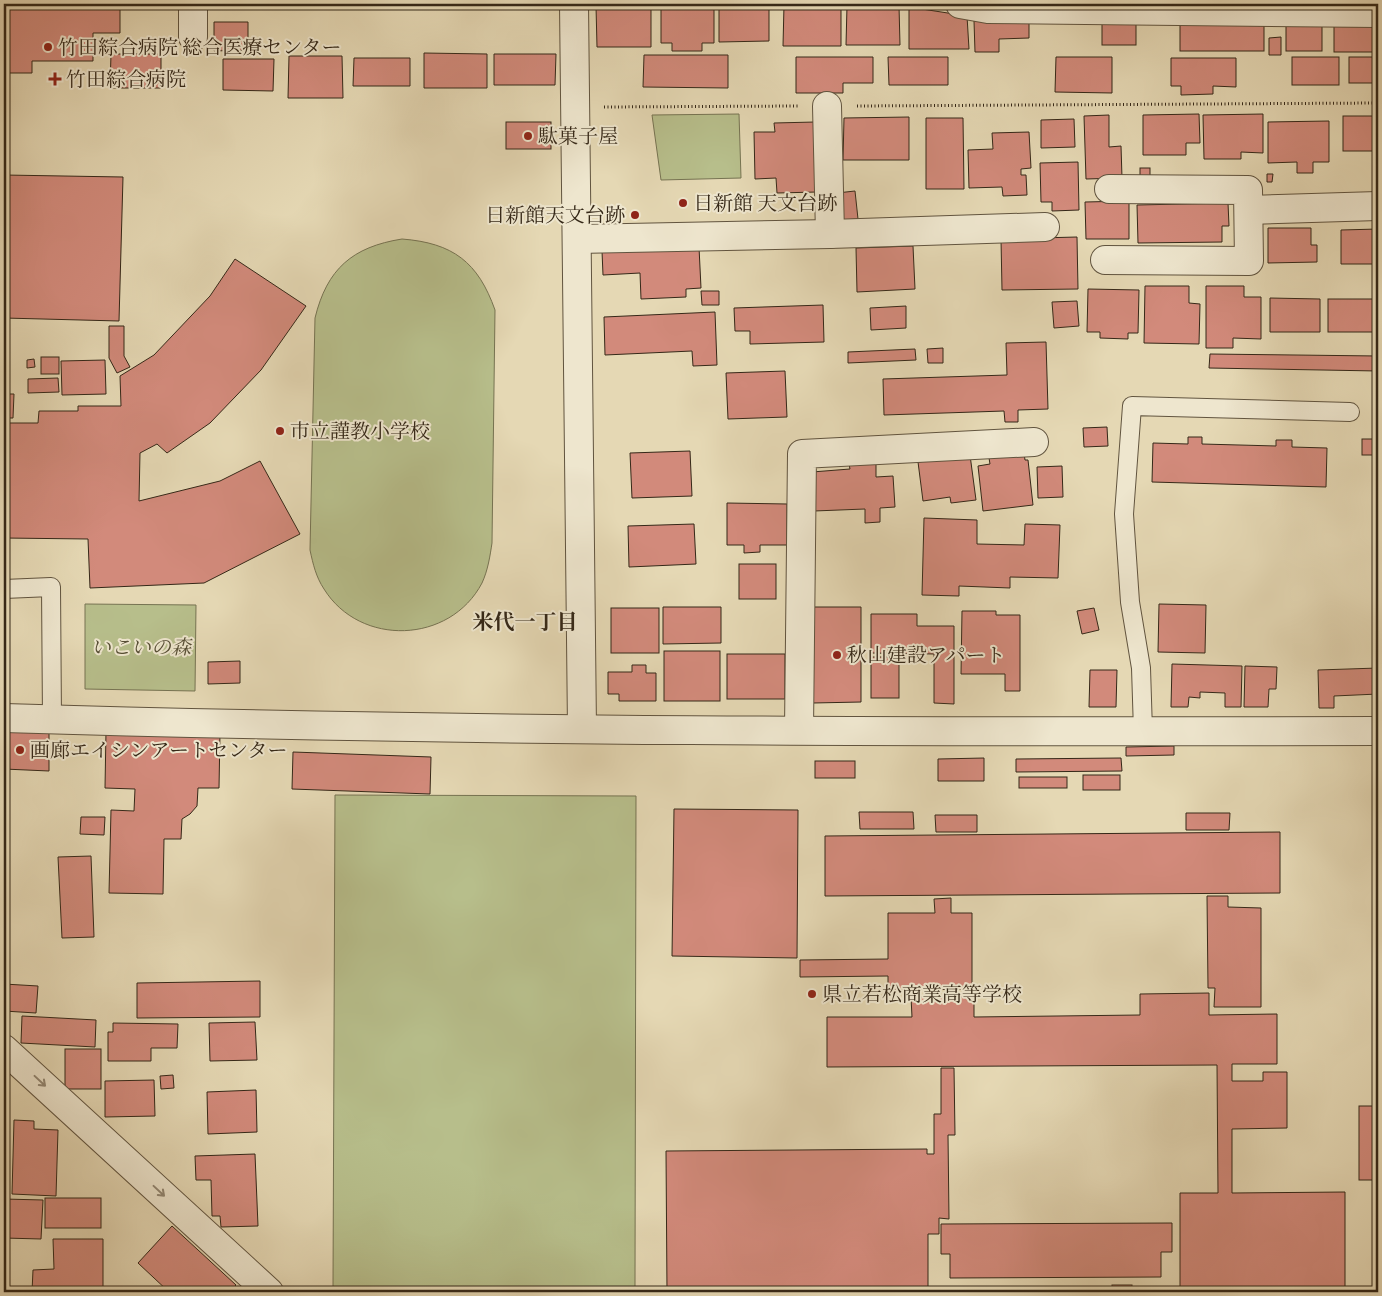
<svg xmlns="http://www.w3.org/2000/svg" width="1382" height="1296" font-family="'IM FELL English','Noto Serif JP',serif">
  <rect width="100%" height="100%" fill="#e5d8b4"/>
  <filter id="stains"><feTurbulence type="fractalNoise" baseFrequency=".004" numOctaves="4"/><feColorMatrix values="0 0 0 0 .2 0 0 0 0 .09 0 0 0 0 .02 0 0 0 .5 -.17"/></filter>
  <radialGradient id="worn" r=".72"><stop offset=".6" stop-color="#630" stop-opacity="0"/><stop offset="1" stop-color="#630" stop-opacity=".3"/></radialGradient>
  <g fill="#b7be8b" stroke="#767352">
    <path d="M739 114 741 178 661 180 652 115Z"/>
    <path d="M402 239C453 243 478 262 495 310L492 543C490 556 488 570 482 583 450 644 360 647 324 589 316 577 313 564 310 550L315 318C327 269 352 247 402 239Z"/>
    <path d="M85 604 196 605 195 691 85 689Z"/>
    <path d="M335 795 636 796 635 1288 333 1287Z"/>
  </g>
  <g fill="#d28a7b" stroke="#352818">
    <path d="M4 4H120V33H93V61H32V73H4Z"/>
    <path d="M661 4H714V43H702V51H672V43H661Z"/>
    <path d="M719 4H769V41L719 42Z"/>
    <path d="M784 5H841V46H783Z"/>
    <path d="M596 6H651V47H597Z"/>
    <path d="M847 6H899L900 45H846Z"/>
    <path d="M909 7 967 16 969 49H909Z"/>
    <path d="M1029 20V38L999 39V52H975L974 21Z"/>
    <rect x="1102" y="20" width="34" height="25"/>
    <rect x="1180" y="20" width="84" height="31"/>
    <path d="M214 22H248V50L214 51Z"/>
    <rect x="1334" y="22" width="44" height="30"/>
    <rect x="1286" y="23" width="36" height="28"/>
    <path d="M1281 37V55H1269V38Z"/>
    <path d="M424 53 487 54V88H424Z"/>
    <path d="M111 54H161V88H110Z"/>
    <path d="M494 54H556L555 85H494Z"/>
    <path d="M644 55H728V88L643 87Z"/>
    <path d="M289 56H342L343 98H288Z"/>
    <path d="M796 57H873V83H843V93H796Z"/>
    <path d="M888 57H948V85H889Z"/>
    <path d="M1056 57H1112V93L1055 92Z"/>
    <rect x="1292" y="57" width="47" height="28"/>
    <rect x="1349" y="57" width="29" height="26"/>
    <path d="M354 58H410V86H353Z"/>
    <path d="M1171 58H1236V87L1213 86V94L1181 95V86H1171Z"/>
    <path d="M223 59H274L273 91 223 90Z"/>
    <path d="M4 108H8L9 137H4Z"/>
    <path d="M1199 114 1200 143H1186V155H1143V115Z"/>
    <path d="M1263 114V153L1241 152V159H1204L1203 115Z"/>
    <path d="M1109 115V147L1121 146 1122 178 1086 179 1084 116Z"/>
    <rect x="1343" y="116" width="35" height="35"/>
    <path d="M909 117V160H843L844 118Z"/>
    <path d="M926 118H963L964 189H926Z"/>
    <path d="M1074 119 1075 147 1041 148V120Z"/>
    <path d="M1329 121V162H1313V173H1297V162L1268 163V122Z"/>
    <rect x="506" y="122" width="45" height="27"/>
    <path d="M815 122 817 192 777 193 776 178 755 179 754 132H775L774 123Z"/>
    <path d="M1029 132 1031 168 1021 169V175H1026L1027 195 1003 196 1002 187 969 188 968 150 993 149 992 133Z"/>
    <path d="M1078 162 1079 210 1052 211V202H1041L1040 163Z"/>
    <rect x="1140" y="168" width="10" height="11"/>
    <path d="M1267 174H1273L1272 182H1267Z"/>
    <path d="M4 175 123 177 119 321 4 318Z"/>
    <path d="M855 191 858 219 840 220 837 193Z"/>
    <path d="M1129 201V239H1086L1085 202Z"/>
    <path d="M1228 203 1229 226H1222V242L1138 243 1137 205Z"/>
    <path d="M1268 228H1311V245H1317V262L1268 263Z"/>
    <path d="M1378 229V264H1341V230Z"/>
    <path d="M1077 237 1078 289 1002 290 1001 239Z"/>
    <path d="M913 246 915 289 857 292 856 248Z"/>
    <path d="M699 247 701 288 686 289V297L641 299 640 273 603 275 602 251Z"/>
    <path d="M235 259 306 306 261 370 210 423 167 453 157 444 140 453 139 501 220 481 260 461 300 534 204 583 90 588 88 539 4 538V423H38L39 411H78V406H121L120 376 154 355 210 296Z"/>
    <path d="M1145 286H1189V303L1200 304 1199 344 1144 343Z"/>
    <path d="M1206 286H1244V297H1261V339L1233 338V348H1206Z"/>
    <path d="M1088 289 1139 290 1138 333H1128V339L1100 338V332H1087Z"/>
    <path d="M701 291H719V305H702Z"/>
    <path d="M1270 298 1320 299V332H1270Z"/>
    <rect x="1328" y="299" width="48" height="33"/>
    <path d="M1077 301 1079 326 1054 328 1052 302Z"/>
    <path d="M823 305 824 342 750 344V331H735L734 308Z"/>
    <path d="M906 306V328L871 330 870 308Z"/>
    <path d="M715 312 717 365 693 366 692 351 605 355 604 317Z"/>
    <path d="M109 326H124V356L130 367 117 373 109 358Z"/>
    <path d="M1046 342 1048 409 1018 410V422H1005L1004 411 884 415 883 379 1007 375 1006 343Z"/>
    <path d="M943 348V363H928L927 349Z"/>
    <path d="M915 349 916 360 848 363V352Z"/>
    <path d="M1210 354 1378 356V371L1209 368Z"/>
    <rect x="41" y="357" width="18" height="17"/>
    <path d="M34 359 35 367 27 368V360Z"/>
    <path d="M105 360 106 394 62 395 61 361Z"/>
    <path d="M785 371 787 417 728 419 726 373Z"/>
    <path d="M58 378 59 392 28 393V379Z"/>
    <path d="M4 394H14L13 418H4Z"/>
    <path d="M1107 427 1108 446 1084 447 1083 428Z"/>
    <path d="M1188 437H1202V444L1276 446V440H1292V447L1327 448 1326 487 1152 482 1153 443 1188 444Z"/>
    <rect x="1362" y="439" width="16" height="16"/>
    <path d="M690 451 692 496 632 498 630 453Z"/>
    <path d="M1024 453 1025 460H1028L1033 505 983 511 978 466 990 464 989 458Z"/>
    <path d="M970 455 976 500 951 503 950 497 923 501 918 462Z"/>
    <path d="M876 463V477L893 476 895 507 880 508V522L865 523V509L814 511 812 472 850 469 849 464Z"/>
    <path d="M1062 466 1063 497 1038 498 1037 467Z"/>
    <path d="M727 503 787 504V545H760V552L744 553V545H727Z"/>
    <path d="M924 518 977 520V544L1024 545 1025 524 1060 525 1058 578 1010 577V588L959 586V596L922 595Z"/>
    <path d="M694 524 696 564 629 567 628 526Z"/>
    <rect x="739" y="564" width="37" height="35"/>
    <path d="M1159 604 1206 605 1205 653 1158 652Z"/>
    <path d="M663 607H721V643L663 644Z"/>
    <path d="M813 607H861V702L813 703Z"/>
    <rect x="611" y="608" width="48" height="45"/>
    <path d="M1094 608 1099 630 1082 634 1077 611Z"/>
    <path d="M962 611H996V615H1020V691H1005V674H961Z"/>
    <path d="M871 614H917V626H954V704L934 703V654L871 653Z"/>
    <rect x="664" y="651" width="56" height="50"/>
    <rect x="727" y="654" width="58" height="45"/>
    <rect x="871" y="657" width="28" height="41"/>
    <path d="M240 661V683L208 684V662Z"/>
    <path d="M1172 664 1242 666 1241 707H1225V693L1200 692V698L1189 697 1188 707H1171Z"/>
    <path d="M632 665H646V673H656V701H619V694H608V672H632Z"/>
    <path d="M1245 666 1277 667 1276 689H1269L1268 707H1244Z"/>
    <path d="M1378 668V694L1334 696V708H1319L1318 670Z"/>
    <path d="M1090 670H1117L1116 707H1089Z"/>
    <path d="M4 728 49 729V771L4 769Z"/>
    <path d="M106 731 220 733 219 788H198L197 806 190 814 182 819 181 839H164L163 894 109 893 111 810 134 811 135 789 105 788Z"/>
    <path d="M1174 746V755L1126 756V747Z"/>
    <path d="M293 752 431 757 430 794 292 789Z"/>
    <path d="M984 758V781H938V759Z"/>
    <path d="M1121 758 1122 771 1016 772V759Z"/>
    <rect x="815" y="761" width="40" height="17"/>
    <rect x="1083" y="775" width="37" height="15"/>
    <rect x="1019" y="777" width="48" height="11"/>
    <path d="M674 809 798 810 797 958 672 956Z"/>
    <path d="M859 812H913L914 829H860Z"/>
    <path d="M1186 813H1230L1229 830H1186Z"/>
    <path d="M935 815H977V832H936Z"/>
    <path d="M81 817H105L104 835 80 834Z"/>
    <path d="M1280 832V893L825 896V836Z"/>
    <path d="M91 856 94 937 62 938 58 857Z"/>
    <path d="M1207 896H1228V907L1261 908V1007H1214L1215 988H1208Z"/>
    <path d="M951 898V913H972V989L888 990V976L800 977V960L888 959V913H935L934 899Z"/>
    <path d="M260 981V1017L137 1018V983Z"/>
    <path d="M4 984 38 986 36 1013 4 1011Z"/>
    <path d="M1209 993V1015L1277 1014V1064H1232V1081H1263V1072H1287V1128L1232 1129V1193L1345 1192V1292H1180V1193H1218L1217 1065 827 1067V1017H912L911 997H974V1017L1140 1015V994Z"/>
    <path d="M22 1016 96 1020 95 1047 21 1043Z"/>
    <path d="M255 1022 257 1060 210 1061 209 1023Z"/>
    <path d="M113 1023 178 1024 177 1048H151V1061H108V1032H113Z"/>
    <rect x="65" y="1049" width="36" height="40"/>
    <path d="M941 1068H954L955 1135H948L949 1219 939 1218V1234H928V1292H667L666 1151 927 1149V1154H934V1114H941Z"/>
    <path d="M173 1075 174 1088 161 1089 160 1076Z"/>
    <path d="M154 1080 155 1116 105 1117V1081Z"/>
    <path d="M256 1090 257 1132 208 1134 207 1092Z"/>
    <rect x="1359" y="1106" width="19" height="74"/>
    <path d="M14 1120 34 1121V1129L58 1130 56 1196 12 1194Z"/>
    <path d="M255 1154 258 1226 221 1227 220 1216H212L211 1180H196L195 1156Z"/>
    <rect x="45" y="1198" width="56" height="30"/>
    <path d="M4 1199 43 1200 41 1239 4 1238Z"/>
    <path d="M1172 1223V1252H1161V1277L950 1278V1254H941V1224Z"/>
    <path d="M172 1226 236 1285 229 1292H169L138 1263Z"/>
    <path d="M53 1239H103V1292H32L33 1270 54 1269Z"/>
    <rect x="1112" y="1285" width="20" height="7"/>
    <rect x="946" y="1289" width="53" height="3"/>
  </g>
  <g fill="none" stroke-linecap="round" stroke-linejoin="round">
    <defs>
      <g id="service">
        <path d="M4 589 51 587 52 720"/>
        <path d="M1143 731 1141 668 1130 602 1124 514 1132 406 1350 412"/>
      </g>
      <g id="minor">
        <path d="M574 4 582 729"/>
        <path d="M960 4 988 9 1378 13"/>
        <path d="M193 37V4"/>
        <path d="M827 106 830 234"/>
        <path d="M1249 210 1378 206"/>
        <path d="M577 239 830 234 1045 227"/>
        <path d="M1105 260 1249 261 1248 190 1109 189"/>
        <path d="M4 718C462 732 920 732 1378 731"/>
        <path d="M799 730 802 454 1034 442"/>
        <path d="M4 1049 269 1292"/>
      </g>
    </defs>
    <use href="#service" stroke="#61543f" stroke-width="20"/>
    <use href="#minor" stroke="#61543f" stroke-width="30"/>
    <g stroke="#352818" stroke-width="3" stroke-dasharray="1 2.5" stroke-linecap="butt">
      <path d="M857 106 1378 103"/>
      <path d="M604 107 798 106"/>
    </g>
    <use href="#service" stroke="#eee6ce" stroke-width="18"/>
    <use href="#minor" stroke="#eee6ce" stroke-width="28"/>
  </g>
  <defs><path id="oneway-shaft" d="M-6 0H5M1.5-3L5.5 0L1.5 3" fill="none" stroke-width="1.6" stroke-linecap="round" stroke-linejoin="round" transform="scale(1.25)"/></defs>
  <g stroke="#928773">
    <use href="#oneway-shaft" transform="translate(40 1081) rotate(43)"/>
    <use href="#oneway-shaft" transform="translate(159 1191) rotate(43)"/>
  </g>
  <g fill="#8f2418" stroke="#eee6ce" stroke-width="2">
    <circle cx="48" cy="47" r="5"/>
    <path d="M52.5 71.5h5v5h5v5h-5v5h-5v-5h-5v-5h5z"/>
    <circle cx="528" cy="136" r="5"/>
    <circle cx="683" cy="203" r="5"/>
    <circle cx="635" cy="215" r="5"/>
    <circle cx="280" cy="431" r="5"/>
    <circle cx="837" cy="655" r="5"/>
    <circle cx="20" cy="750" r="5"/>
    <circle cx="812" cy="994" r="5"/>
  </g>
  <g text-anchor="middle" stroke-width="4" stroke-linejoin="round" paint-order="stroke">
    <g font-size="20" fill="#352818" stroke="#eee6ce" text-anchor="start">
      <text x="58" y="54">竹田綜合病院 総合医療センター</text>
      <text x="66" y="86">竹田綜合病院</text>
      <text x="538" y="143">駄菓子屋</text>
      <text x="693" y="210">日新館 天文台跡</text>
      <text x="625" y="222" text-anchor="end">日新館天文台跡</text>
      <text x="290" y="438">市立謹教小学校</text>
      <text x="847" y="662">秋山建設アパート</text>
      <text x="30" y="757">画廊エイシンアートセンター</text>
      <text x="822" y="1001">県立若松商業高等学校</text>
    </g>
    <g font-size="20" font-style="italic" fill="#564e35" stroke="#eee6ce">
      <text x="141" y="654">いこいの森</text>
    </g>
    <g font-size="21" font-weight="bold" fill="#352818" stroke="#eee6ce">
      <text x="525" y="629">米代一丁目</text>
    </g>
  </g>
  <rect width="1382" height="1296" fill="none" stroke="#e5d8b4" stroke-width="20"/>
  <rect x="5" y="5" width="1372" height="1286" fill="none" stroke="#352818" stroke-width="2.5"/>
  <rect x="10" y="10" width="1362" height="1276" fill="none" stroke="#352818"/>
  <rect width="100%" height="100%" filter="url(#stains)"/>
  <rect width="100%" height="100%" fill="url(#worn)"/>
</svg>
